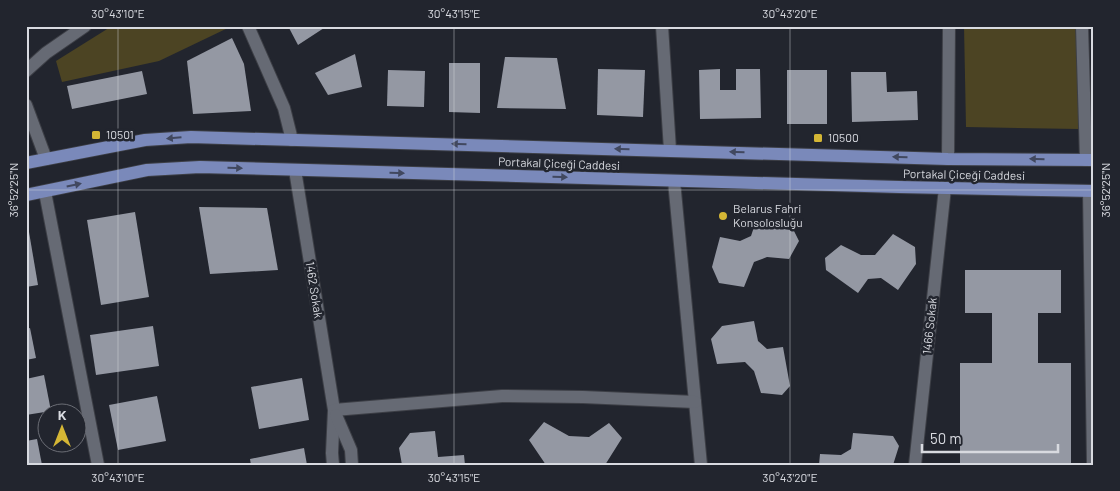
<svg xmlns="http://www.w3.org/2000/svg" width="1120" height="491" font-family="Barlow,sans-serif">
  <rect width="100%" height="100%" fill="#22252e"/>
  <g fill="#4c4423">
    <path d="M112 26H232L159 61 62 82 56 61Z"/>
    <path d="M964 26H1077L1079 129 966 127Z"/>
  </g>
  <g fill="#9498a3">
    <path d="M288 26H323L324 28 298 45Z"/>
    <path d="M232 38 244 64 251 111 193 114 187 61Z"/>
    <path d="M355 54 362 87 328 95 315 73Z"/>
    <path d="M505 57 557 58 566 109 497 108Z"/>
    <path d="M449 63H480V113L449 112Z"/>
    <path d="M598 69 645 70 643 117 597 115Z"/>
    <path d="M720 69V90H736V69H760L761 118 700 119 699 70Z"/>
    <path d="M388 70 425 71 424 107 387 106Z"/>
    <rect x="787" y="70" width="40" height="54"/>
    <path d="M142 71 147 94 72 109 67 86Z"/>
    <path d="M851 72H886L887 92 917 91 918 120 852 122Z"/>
    <path d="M199 207 267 208 278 270 210 274Z"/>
    <path d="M135 212 149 297 101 305 87 220Z"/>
    <path d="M756 221 794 231 799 241 789 259 767 257 754 262 744 287 719 283 712 267 720 237 740 241 751 236Z"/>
    <path d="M26 232H29L38 285 26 287Z"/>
    <path d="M893 234 915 247 916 264 898 290 881 278 868 279 858 293 826 270 825 258 841 245 861 255H875Z"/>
    <path d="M965 270H1061V313H1038V363H1071V465H960V363H992V313H965Z"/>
    <path d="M754 321 758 341 767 349 783 347 790 386 782 395 761 393 754 371 745 362 717 364 711 339 722 326Z"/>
    <path d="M153 326 159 366 96 375 90 335Z"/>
    <path d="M30 328 36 358 26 360V329Z"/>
    <path d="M44 375 51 411 26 415V379Z"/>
    <path d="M302 378 309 420 259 429 251 387Z"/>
    <path d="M157 396 166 441 118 450 109 405Z"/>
    <path d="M544 422 569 436 589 437 609 423 622 438 605 465H546L529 440Z"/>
    <path d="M435 431 438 457 464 455 465 465H402L399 448 410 433Z"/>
    <path d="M853 433 893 436 899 446 893 465H819L820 454 841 455 851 449Z"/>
    <path d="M37 439 42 465H26V441Z"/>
    <path d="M304 448 307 465H251L250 459Z"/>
  </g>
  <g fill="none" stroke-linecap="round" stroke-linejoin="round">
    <defs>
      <g id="minor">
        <path d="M248 26 284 108 292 140"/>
        <path d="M662 26 670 150"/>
        <path d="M1082 26 1086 160"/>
        <path d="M26 71 46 53 85 26"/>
        <path d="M26 105 46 159"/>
        <path d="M948 159 949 26"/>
        <path d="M295 170 334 410 332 453 333 465"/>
        <path d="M674 181 701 465"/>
        <path d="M1089 191 1093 465"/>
        <path d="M45 192 98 465"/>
        <path d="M334 410 502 396 583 397 695 402"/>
        <path d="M336 415 351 450 352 465"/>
        <path d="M915 465 945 188"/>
      </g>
      <g id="major">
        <path d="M26 163 145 140 191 137 948 159 1094 160"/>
        <path d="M26 195 147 170 200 167 899 187 1094 191"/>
      </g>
    </defs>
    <use href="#minor" stroke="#3d3f46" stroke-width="14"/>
    <use href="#major" stroke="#3d3f46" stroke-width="14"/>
    <use href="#minor" stroke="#666a74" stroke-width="12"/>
    <use href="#major" stroke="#7a89ba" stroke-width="12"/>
  </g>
  <defs><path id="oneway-solid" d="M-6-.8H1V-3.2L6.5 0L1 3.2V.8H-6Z" transform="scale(1.25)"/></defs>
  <g fill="#41485f">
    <use href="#oneway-solid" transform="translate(174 138) rotate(175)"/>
    <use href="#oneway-solid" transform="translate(459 144) rotate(-178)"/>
    <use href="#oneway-solid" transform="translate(622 149) rotate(-178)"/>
    <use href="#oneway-solid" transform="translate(737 152) rotate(-178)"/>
    <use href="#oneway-solid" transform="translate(900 157) rotate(-178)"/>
    <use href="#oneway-solid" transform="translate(1037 159) rotate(-179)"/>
    <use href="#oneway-solid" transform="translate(235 168) rotate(2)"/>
    <use href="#oneway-solid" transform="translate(397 173) rotate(2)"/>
    <use href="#oneway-solid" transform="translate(560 177) rotate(2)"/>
    <use href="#oneway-solid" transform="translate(74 185) rotate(-12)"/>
  </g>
  <path fill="none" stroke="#d8dae0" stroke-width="1" stroke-opacity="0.45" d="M118 26V465M454 26V465M790 26V465M26 190H1094"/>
  <g fill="#d4b635" stroke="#22252e" stroke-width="2">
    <rect x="91" y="130" width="10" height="10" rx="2.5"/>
    <rect x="813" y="133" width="10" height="10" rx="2.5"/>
    <circle cx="723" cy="216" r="5"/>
  </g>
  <g text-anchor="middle" stroke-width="5" stroke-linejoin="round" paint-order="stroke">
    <g font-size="12" fill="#d8dae0" stroke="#22252e" text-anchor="start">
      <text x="106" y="139">10501</text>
      <text x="828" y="142">10500</text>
      <text x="733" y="213">Belarus Fahri<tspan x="733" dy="14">Konsolosluğu</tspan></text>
    </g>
    <g font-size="12" fill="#d8dae0" stroke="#22252e">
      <text transform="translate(559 164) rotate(2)" y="4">Portakal Çiceği Caddesi</text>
      <text transform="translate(964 175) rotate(1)" y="4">Portakal Çiceği Caddesi</text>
      <text transform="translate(314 290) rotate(81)" y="4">1462 Sokak</text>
      <text transform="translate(930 326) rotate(-84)" y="4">1466 Sokak</text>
    </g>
  </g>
  <rect width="1120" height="491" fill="none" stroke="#22252e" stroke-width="55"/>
  <g transform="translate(62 428)"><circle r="24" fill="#22252e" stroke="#6b6d75"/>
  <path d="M0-4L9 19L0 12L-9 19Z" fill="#d4b635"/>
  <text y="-8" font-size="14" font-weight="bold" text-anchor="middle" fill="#d8dae0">K</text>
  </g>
  <path d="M922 444v8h136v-8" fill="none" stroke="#d8dae0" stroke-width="2.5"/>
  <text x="930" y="444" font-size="15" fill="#d8dae0" stroke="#22252e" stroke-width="4" paint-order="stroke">50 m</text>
  <rect x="28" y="28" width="1064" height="436" fill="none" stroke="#d8dae0" stroke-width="2"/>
  <g font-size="12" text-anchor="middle" fill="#d8dae0">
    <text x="118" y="18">30°43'10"E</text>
    <text x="454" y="18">30°43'15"E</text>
    <text x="790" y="18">30°43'20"E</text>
    <text transform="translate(14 190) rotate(-90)" y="4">36°52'25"N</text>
    <text transform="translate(1106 190) rotate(-90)" y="4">36°52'25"N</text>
    <text x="118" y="482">30°43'10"E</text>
    <text x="454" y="482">30°43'15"E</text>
    <text x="790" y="482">30°43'20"E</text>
  </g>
</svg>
